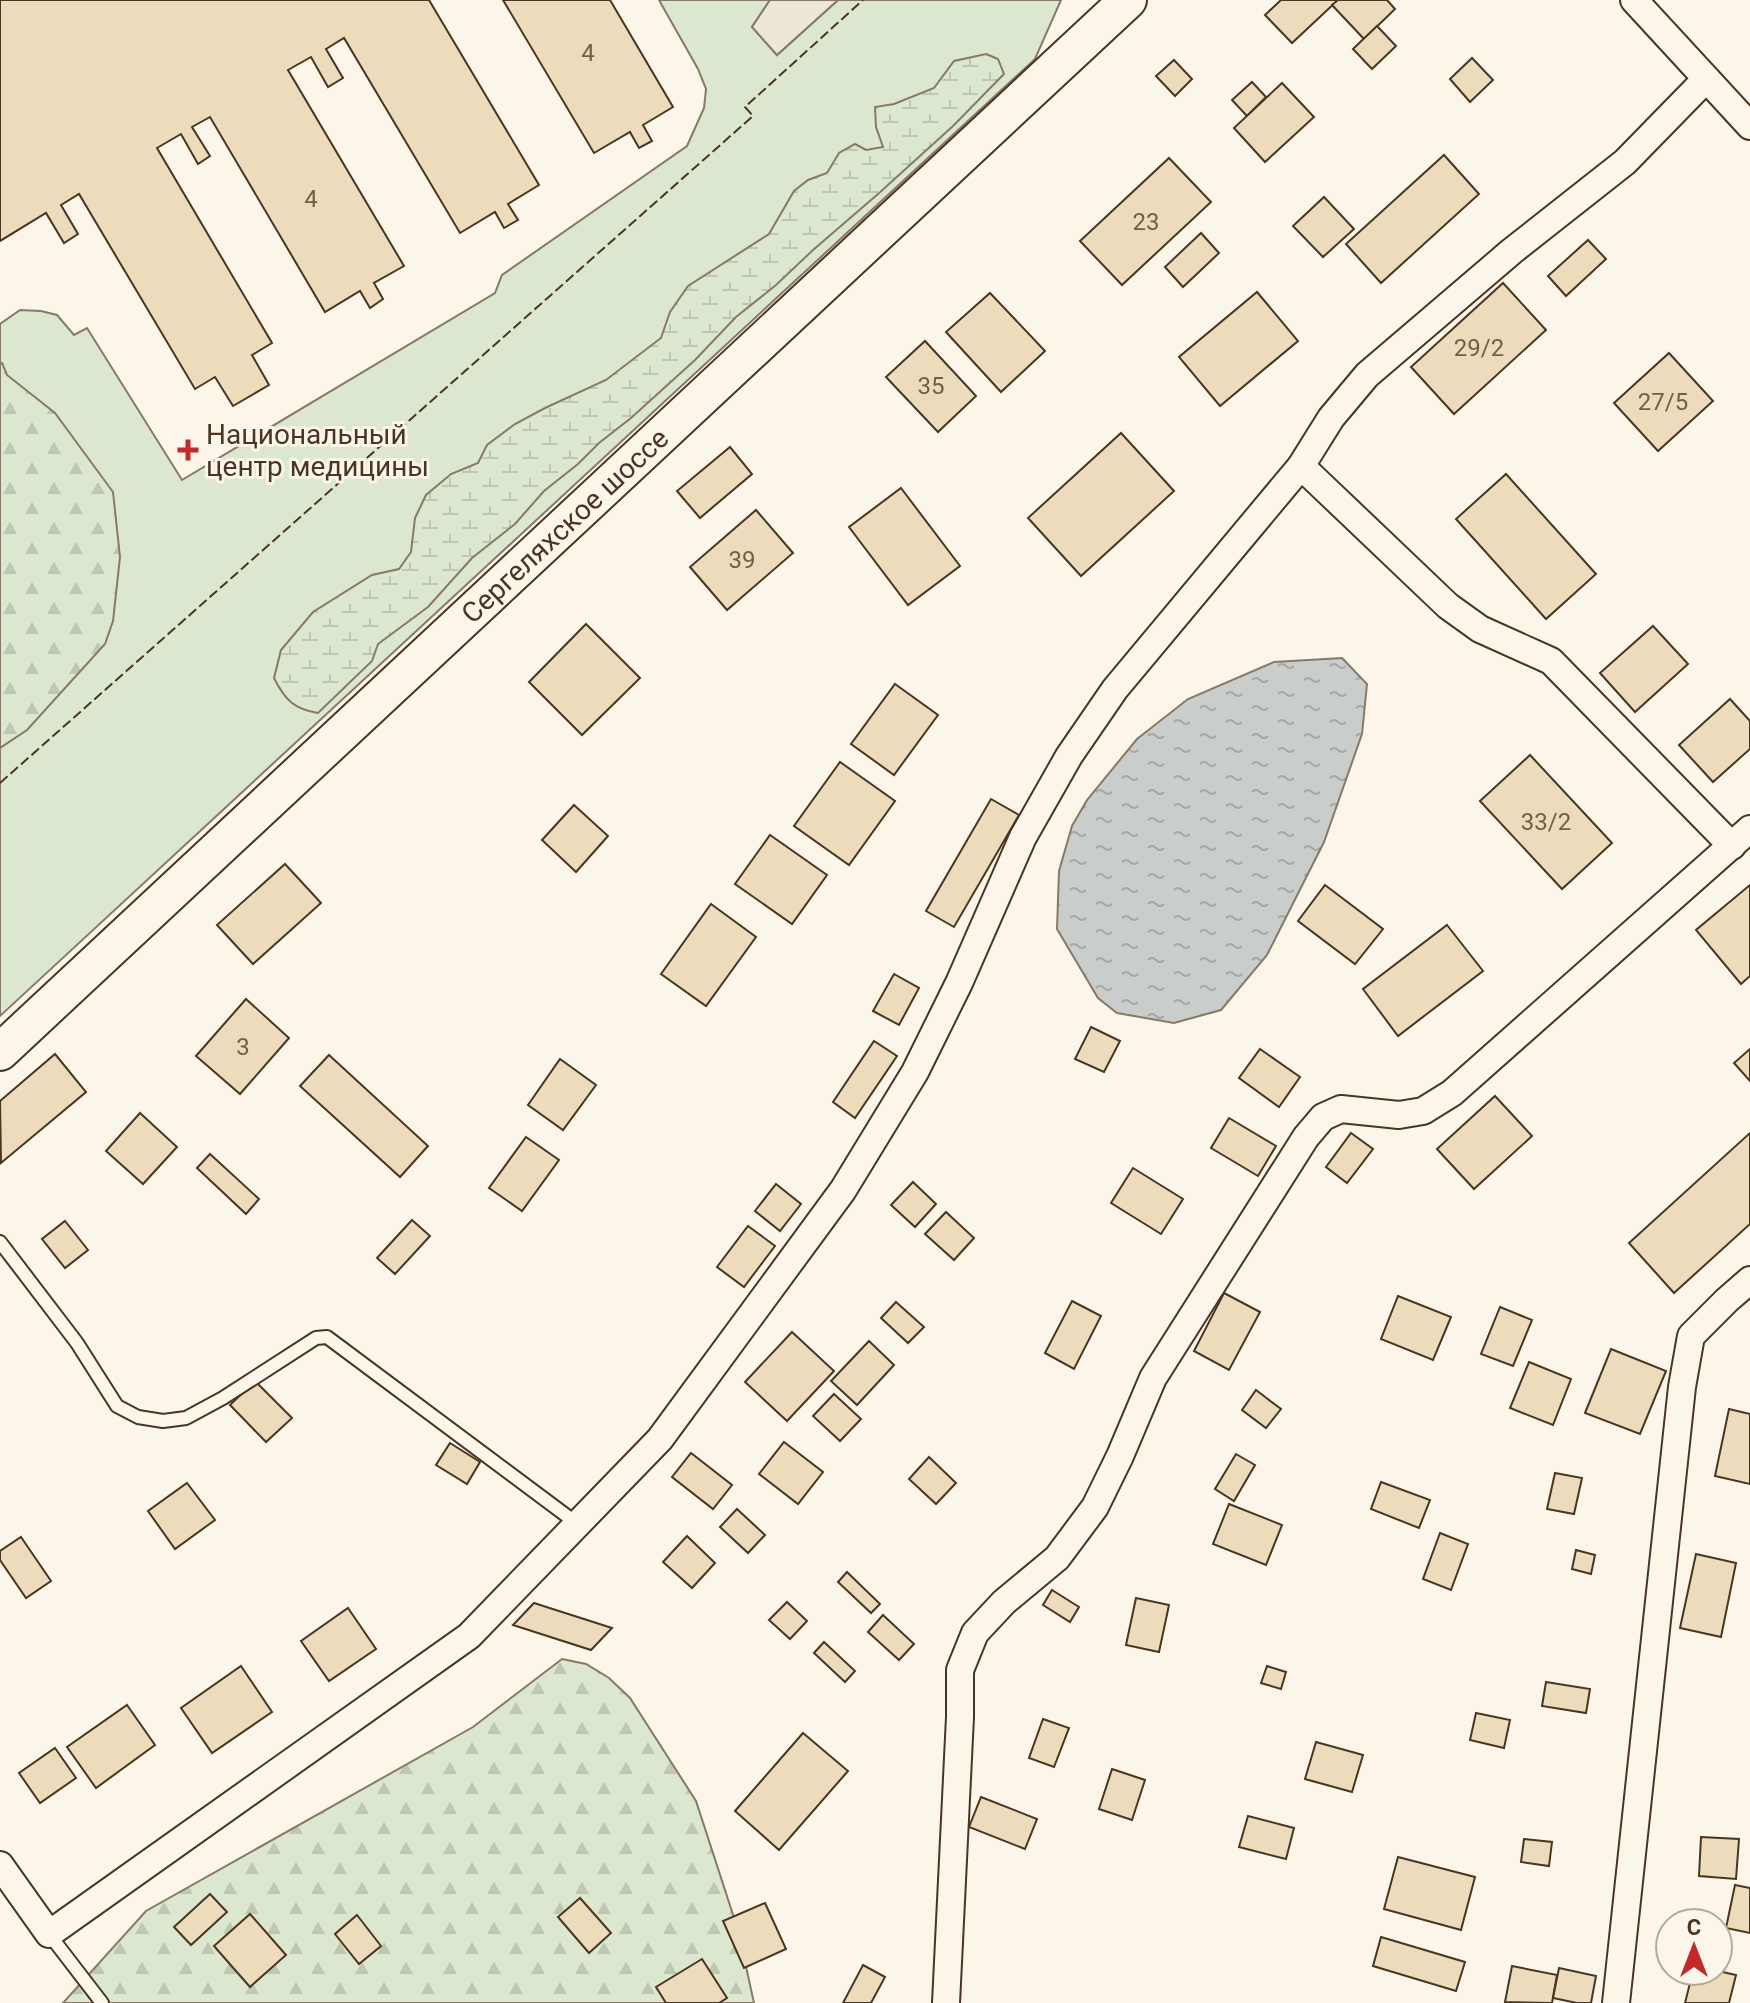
<svg xmlns="http://www.w3.org/2000/svg" width="1750" height="2003" font-family="Roboto,sans-serif">
  <defs>
    <pattern id="forest-firs" width="22" height="20" patternUnits="userSpaceOnUse" patternTransform="scale(2)"><rect width="22" height="20" fill="#dce7d0"/><path d="M5 1l3.5 6h-7zM16 11l3.5 6h-7z" fill="#bec7b2"/></pattern>
    <pattern id="wetland-marsh" width="20" height="14" patternUnits="userSpaceOnUse" patternTransform="scale(2)"><rect width="20" height="14" fill="#dce7d0"/><path d="M1 5h8M5 5V1M11 12h8M15 12V8" fill="none" stroke="#bec7b2"/></pattern>
    <pattern id="water-ripples" width="26" height="14" patternUnits="userSpaceOnUse" patternTransform="scale(2)"><rect width="26" height="14" fill="#c9cecd"/><path d="M2 4q2-2 4 0t4 0M15 11q2-2 4 0t4 0" fill="none" stroke="#a5a8a6"/></pattern>
  </defs>
  <rect width="100%" height="100%" fill="#fbf6e9"/>
  <path fill="#dce7d0" stroke="#887966" stroke-width="2" d="M659 0H770L752 27 777 55 838 0H1061L1035 59 0 1016V324L20 310 41 311 57 315 74 335 87 328 182 480 495 293 502 275 687 146 704 108 706 89 698 69Z"/>
  <g fill="url(#forest-firs)" stroke="#887966" stroke-width="2">
    <path d="M2 363 7 375 55 413 113 492 120 557 113 621 105 644 27 730 0 748V364Z"/>
    <path d="M562 1659 586 1664 609 1678 630 1698 696 1801 738 1930 754 2003H63L146 1911 473 1727Z"/>
  </g>
  <path fill="url(#wetland-marsh)" stroke="#887966" stroke-width="2" d="M986 54 998 59 1004 74 953 126 878 194 813 250 776 285 736 317 695 360 631 418 599 443 578 464 544 491 515 524 472 558 428 607 378 644 372 661 318 713C294 709 285 700 274 678L281 650 313 612 372 575 399 569 411 552 415 518 426 495 451 474 478 463 487 445 515 424 545 408 606 380 661 338 670 312 688 286 769 234 794 191 808 180 827 173 839 153 855 144 866 150 883 147 876 127 875 107 894 104 934 88 954 61Z"/>
  <path fill="#ede7d9" stroke="#887966" stroke-width="2" d="M770 0H838L777 55 752 27Z"/>
  <path fill="url(#water-ripples)" stroke="#887966" stroke-width="2" d="M1342 658 1367 684 1362 734 1324 842 1267 955 1221 1010 1174 1023 1117 1013 1098 998 1057 929 1059 871 1072 826 1087 800 1137 739 1188 699 1274 662Z"/>
  <g fill="#ecdcbc" stroke="#4a3520" stroke-width="2">
    <path d="M0 0H429L539 185 508 204 518 220 504 228 495 212 460 233 344 38 326 49 343 78 328 87 311 57 288 70 404 266 374 283 383 299 370 308 360 291 325 312 210 117 192 127 210 156 198 164 181 134 157 148 272 343 252 355 269 385 233 406 215 377 195 389 79 194 61 205 78 234 64 243 46 213 0 241Z"/>
    <path d="M503 0H610L673 107 643 125 652 141 639 148 630 132 594 153Z"/>
    <path d="M1281 0H1338L1292 43 1265 15Z"/>
    <path d="M1338 0H1387L1395 9 1364 39 1332 5Z"/>
    <path d="M1377 26 1396 46 1372 69 1353 49Z"/>
    <path d="M1472 58 1493 80 1470 102 1450 79Z"/>
    <path d="M1174 60 1192 79 1175 96 1156 76Z"/>
    <path d="M1252 82 1266 97 1247 116 1232 100Z"/>
    <path d="M1282 83 1314 117 1265 162 1234 128Z"/>
    <path d="M1444 155 1479 194 1381 283 1346 244Z"/>
    <path d="M1169 158 1211 202 1122 285 1080 241Z"/>
    <path d="M1324 197 1354 229 1323 257 1293 226Z"/>
    <path d="M1201 233 1219 253 1183 287 1165 267Z"/>
    <path d="M1588 240 1606 259 1566 296 1548 276Z"/>
    <path d="M1503 283 1546 330 1454 414 1411 367Z"/>
    <path d="M1257 292 1298 341 1220 406 1179 357Z"/>
    <path d="M990 293 1045 351 1001 392 946 332Z"/>
    <path d="M925 341 976 396 938 432 886 377Z"/>
    <path d="M1669 353 1713 401 1658 451 1614 403Z"/>
    <path d="M1121 433 1174 491 1081 576 1028 518Z"/>
    <path d="M730 447 752 474 700 518 677 491Z"/>
    <path d="M1506 474 1596 574 1546 619 1456 519Z"/>
    <path d="M901 488 960 566 908 605 849 527Z"/>
    <path d="M756 510 793 553 727 610 690 567Z"/>
    <path d="M586 624 640 678 582 735 529 682Z"/>
    <path d="M1653 626 1688 664 1635 712 1600 673Z"/>
    <path d="M895 684 938 715 894 775 851 744Z"/>
    <path d="M1730 699 1750 721V749L1713 782 1679 745Z"/>
    <path d="M1530 755 1612 843 1562 889 1480 801Z"/>
    <path d="M840 762 895 801 849 865 794 826Z"/>
    <path d="M991 799 1019 815 954 927 926 911Z"/>
    <path d="M574 805 608 836 576 872 542 840Z"/>
    <path d="M770 835 827 875 792 924 735 884Z"/>
    <path d="M285 864 321 903 253 964 217 925Z"/>
    <path d="M1325 885 1383 929 1355 964 1298 921Z"/>
    <path d="M1750 885V976L1741 984 1696 930Z"/>
    <path d="M711 904 756 937 706 1006 661 974Z"/>
    <path d="M1447 925 1483 971 1398 1036 1363 989Z"/>
    <path d="M894 974 919 988 899 1025 873 1011Z"/>
    <path d="M246 999 289 1038 240 1094 196 1056Z"/>
    <path d="M1091 1027 1120 1041 1104 1072 1075 1059Z"/>
    <path d="M874 1041 897 1056 855 1118 833 1102Z"/>
    <path d="M1260 1049 1300 1077 1279 1107 1239 1078Z"/>
    <path d="M1750 1049V1081L1734 1063Z"/>
    <path d="M55 1054 86 1092 1 1163 0 1101Z"/>
    <path d="M329 1055 428 1146 400 1177 300 1086Z"/>
    <path d="M560 1059 596 1085 563 1130 528 1105Z"/>
    <path d="M1495 1096 1532 1136 1474 1189 1437 1149Z"/>
    <path d="M140 1113 177 1147 143 1184 106 1151Z"/>
    <path d="M1229 1118 1276 1146 1258 1176 1211 1148Z"/>
    <path d="M1351 1133 1373 1149 1347 1183 1326 1167Z"/>
    <path d="M1750 1133V1224L1674 1293 1629 1243Z"/>
    <path d="M526 1137 559 1160 522 1211 489 1188Z"/>
    <path d="M210 1154 259 1199 246 1214 197 1168Z"/>
    <path d="M1133 1168 1183 1199 1161 1234 1111 1203Z"/>
    <path d="M913 1182 936 1204 915 1227 891 1205Z"/>
    <path d="M776 1184 801 1204 780 1231 755 1211Z"/>
    <path d="M946 1212 974 1238 954 1260 925 1234Z"/>
    <path d="M412 1220 430 1236 395 1274 377 1258Z"/>
    <path d="M65 1221 88 1250 65 1268 42 1239Z"/>
    <path d="M748 1226 775 1246 744 1287 717 1267Z"/>
    <path d="M1224 1293 1260 1312 1229 1370 1194 1351Z"/>
    <path d="M1398 1296 1451 1317 1433 1360 1381 1339Z"/>
    <path d="M1072 1301 1101 1316 1074 1369 1045 1353Z"/>
    <path d="M896 1302 924 1327 908 1343 881 1318Z"/>
    <path d="M1500 1307 1532 1320 1513 1366 1481 1354Z"/>
    <path d="M792 1332 834 1371 787 1421 745 1382Z"/>
    <path d="M869 1341 894 1365 857 1405 831 1381Z"/>
    <path d="M1611 1349 1666 1371 1640 1434 1585 1413Z"/>
    <path d="M1529 1362 1571 1379 1553 1425 1510 1408Z"/>
    <path d="M255 1381 292 1418 266 1442 230 1405Z"/>
    <path d="M1256 1390 1281 1409 1266 1428 1242 1410Z"/>
    <path d="M834 1394 861 1419 840 1441 813 1416Z"/>
    <path d="M1729 1409 1750 1414V1484L1715 1476Z"/>
    <path d="M784 1442 823 1472 798 1504 759 1474Z"/>
    <path d="M450 1443 480 1462 467 1484 436 1465Z"/>
    <path d="M691 1453 732 1485 713 1509 672 1477Z"/>
    <path d="M1236 1454 1255 1465 1234 1501 1215 1489Z"/>
    <path d="M929 1457 956 1483 936 1504 909 1479Z"/>
    <path d="M1555 1473 1582 1478 1574 1514 1547 1509Z"/>
    <path d="M1381 1482 1430 1500 1419 1528 1371 1509Z"/>
    <path d="M187 1483 215 1520 175 1549 148 1511Z"/>
    <path d="M1229 1504 1282 1525 1266 1565 1213 1544Z"/>
    <path d="M737 1509 765 1535 748 1553 720 1527Z"/>
    <path d="M1440 1533 1468 1544 1451 1590 1423 1579Z"/>
    <path d="M687 1536 715 1563 692 1588 663 1562Z"/>
    <path d="M21 1537 51 1581 26 1598 0 1560V1551Z"/>
    <path d="M1576 1550 1595 1555 1591 1574 1572 1569Z"/>
    <path d="M1696 1554 1736 1563 1721 1637 1680 1628Z"/>
    <path d="M847 1572 880 1604 871 1613 838 1582Z"/>
    <path d="M1052 1590 1079 1607 1070 1622 1043 1605Z"/>
    <path d="M1136 1598 1169 1605 1159 1652 1126 1645Z"/>
    <path d="M787 1602 807 1621 790 1639 769 1620Z"/>
    <path d="M534 1603 612 1628 591 1650 513 1625Z"/>
    <path d="M348 1608 376 1649 329 1681 301 1641Z"/>
    <path d="M883 1615 914 1644 899 1660 868 1632Z"/>
    <path d="M824 1642 855 1671 845 1682 814 1653Z"/>
    <path d="M241 1666 272 1712 212 1753 181 1708Z"/>
    <path d="M1267 1666 1286 1672 1281 1689 1261 1683Z"/>
    <path d="M1546 1682 1590 1689 1586 1713 1542 1706Z"/>
    <path d="M127 1705 155 1745 96 1788 67 1747Z"/>
    <path d="M1476 1713 1510 1720 1504 1748 1470 1740Z"/>
    <path d="M1043 1719 1069 1728 1054 1767 1029 1758Z"/>
    <path d="M803 1733 848 1771 779 1850 735 1811Z"/>
    <path d="M1316 1742 1363 1755 1352 1792 1305 1779Z"/>
    <path d="M55 1748 76 1778 40 1803 19 1773Z"/>
    <path d="M1112 1769 1145 1780 1132 1820 1099 1809Z"/>
    <path d="M981 1797 1037 1819 1025 1849 969 1827Z"/>
    <path d="M1248 1816 1294 1828 1286 1859 1239 1847Z"/>
    <path d="M1701 1837 1739 1839 1736 1879 1699 1876Z"/>
    <path d="M1524 1839 1552 1842 1549 1866 1521 1862Z"/>
    <path d="M1398 1857 1475 1877 1461 1930 1384 1909Z"/>
    <path d="M1735 1885 1750 1888V1933L1726 1928Z"/>
    <path d="M210 1894 227 1912 191 1945 174 1927Z"/>
    <path d="M580 1898 611 1933 589 1953 558 1917Z"/>
    <path d="M765 1903 786 1949 744 1968 723 1921Z"/>
    <path d="M250 1914 286 1955 250 1987 214 1946Z"/>
    <path d="M357 1915 381 1946 359 1964 335 1934Z"/>
    <path d="M1381 1937 1465 1962 1456 1991 1373 1966Z"/>
    <path d="M702 1959 727 1998 719 2003H666L656 1987Z"/>
    <path d="M863 1965 885 1977 871 2003H843Z"/>
    <path d="M1512 1966 1557 1975 1552 2003 1505 2002Z"/>
    <path d="M1559 1968 1596 1976 1591 2003H1577L1553 1998Z"/>
    <path d="M1693 1971H1718L1736 1975 1729 2003H1685Z"/>
  </g>
  <g fill="none" stroke-linecap="round" stroke-linejoin="round">
    <defs>
      <g id="service">
        <path d="M0 1242 77 1343 117 1406 138 1417 163 1421 186 1418 223 1398 316 1338 327 1337 579 1525"/>
        <path d="M49 1934 102 2003"/>
      </g>
      <g id="minor">
        <path d="M1634 0 1750 126"/>
        <path d="M1301 466 1448 606 1480 629 1551 661 1732 846"/>
        <path d="M0 1865 49 1934 469 1636 660 1439 843 1190 915 1072 959 983 1023 837 1069 756 1115 689 1301 466 1331 418 1367 375 1512 251 1625 162 1706 79"/>
        <path d="M946 2003 960 1717V1670L975 1633 1004 1602 1057 1558 1095 1507 1120 1456 1153 1378 1306 1137 1323 1117 1341 1109 1399 1115 1423 1111 1452 1093 1750 829"/>
        <path d="M1616 2003 1682 1387 1691 1336 1727 1300 1750 1280"/>
      </g>
      <g id="secondary">
        <path id="s1" d="M0 1052 1128 0"/>
      </g>
    </defs>
    <use href="#service" stroke="#4a3520" stroke-width="16"/>
    <use href="#minor" stroke="#4a3520" stroke-width="30"/>
    <use href="#secondary" stroke="#4a3520" stroke-width="40"/>
    <use href="#service" stroke="#fbf6e9" stroke-width="12"/>
    <use href="#minor" stroke="#fbf6e9" stroke-width="26"/>
    <use href="#secondary" stroke="#fbf6e9" stroke-width="36"/>
    <path stroke="#4a3520" stroke-width="2" stroke-dasharray="10 4" stroke-linecap="butt" d="M0 783 753 116 745 107 863 0"/>
  </g>
  <path fill="#c62828" stroke="#fbf6e9" stroke-width="3" d="M184 438h8v8h8v8h-8v8h-8v-8h-8v-8h8z"/>
  <g text-anchor="middle" stroke-width="6" stroke-linejoin="round" paint-order="stroke">
    <g font-size="24" fill="#725f47">
      <text x="588" y="61">4</text>
      <text x="311" y="207">4</text>
      <text x="1146" y="230">23</text>
      <text x="1479" y="356">29/2</text>
      <text x="931" y="394">35</text>
      <text x="1663" y="410">27/5</text>
      <text x="742" y="568">39</text>
      <text x="1546" y="830">33/2</text>
      <text x="243" y="1055">3</text>
    </g>
    <g font-size="28" fill="#4a3520" stroke="#fbf6e9" text-anchor="start">
      <text x="206" y="444">Национальный<tspan x="206" dy="32">центр медицины</tspan></text>
    </g>
    <g font-size="28" fill="#4a3520" stroke="#fbf6e9">
      <text dy="10" stroke="none"><textPath href="#s1" startOffset="772">Сергеляхское шоссе</textPath></text>
    </g>
  </g>
  <g transform="translate(1694 1947)"><circle r="38" fill="#fbf6e9" stroke="#b4a999" stroke-width="2"/>
  <path d="M0-6L14 30L0 20L-14 30Z" fill="#c62828"/>
  <text y="-12" font-size="22" font-weight="bold" text-anchor="middle" fill="#4a3520">С</text>
  </g>
</svg>
